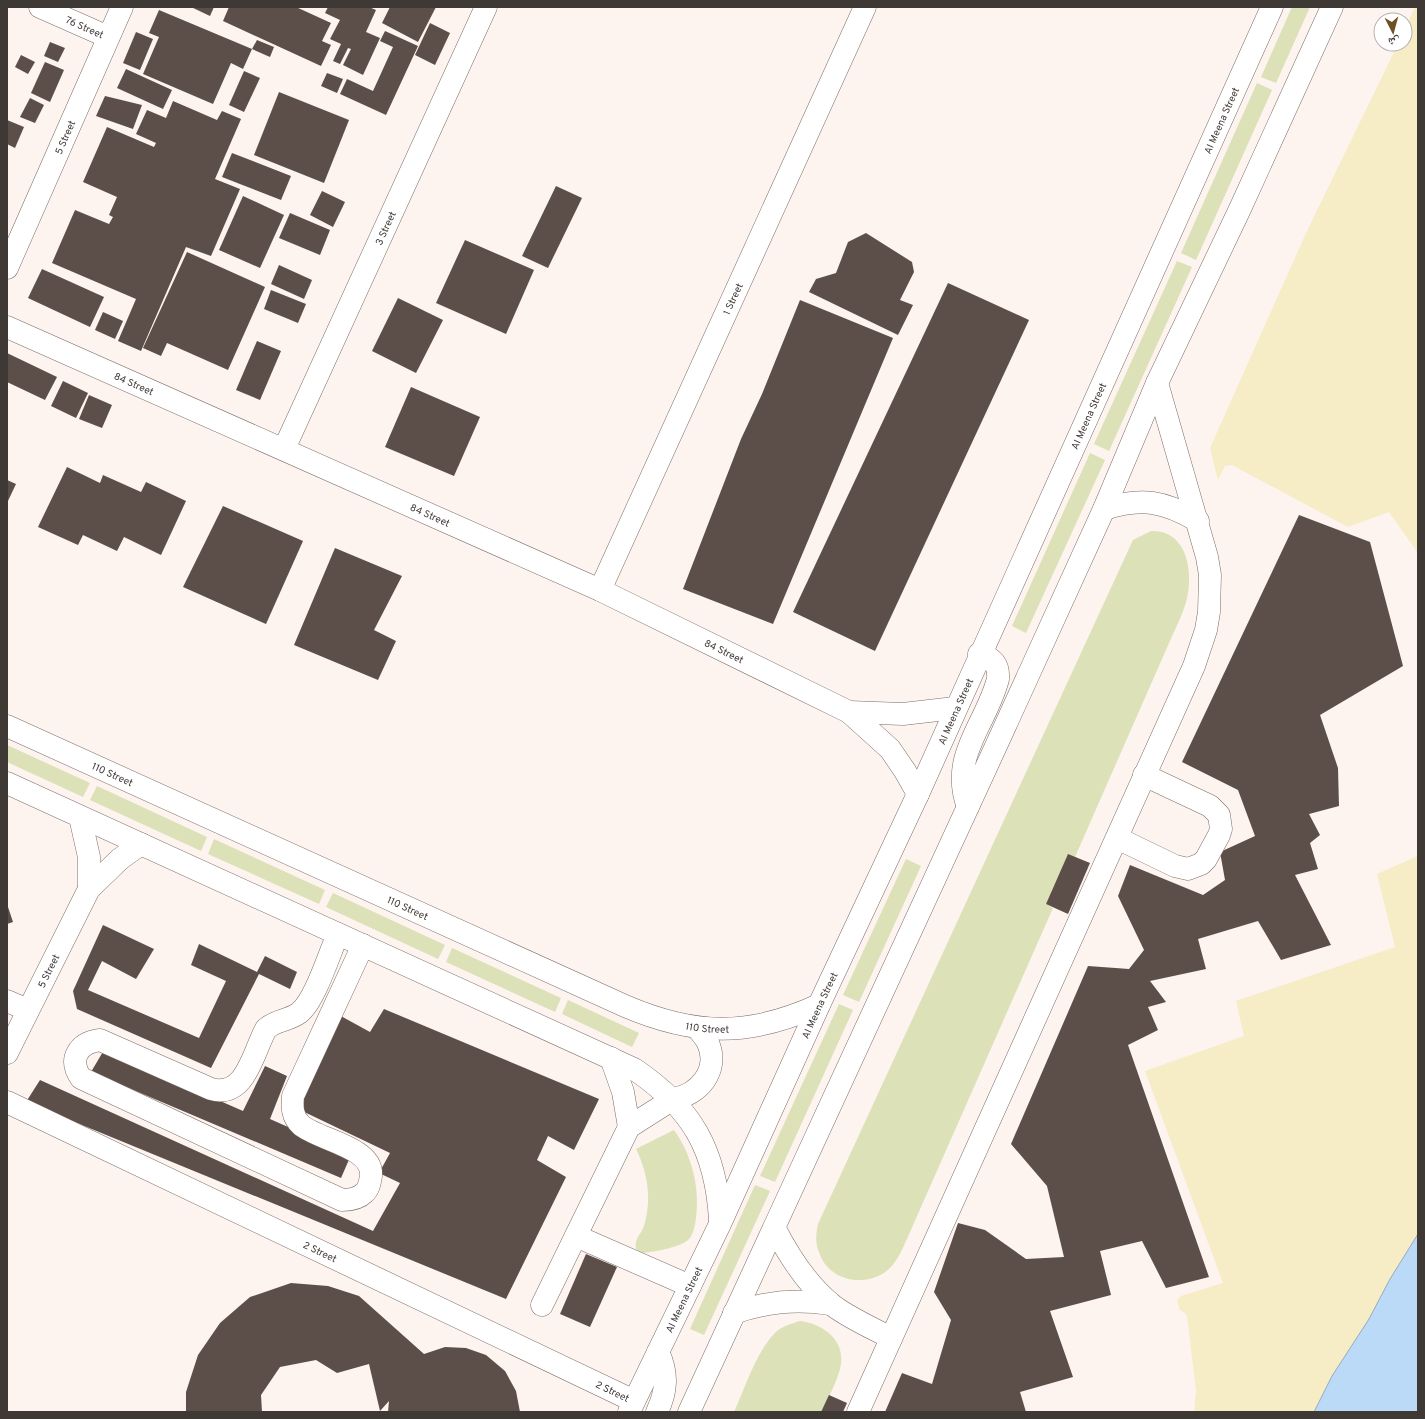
<svg xmlns="http://www.w3.org/2000/svg" width="1425" height="1419" font-family="Overpass,'Noto Naskh Arabic',sans-serif">
  <rect width="100%" height="100%" fill="#fdf3ef"/>
  <g fill="#dce1b8">
    <path d="M1292 7H1310L1276 83 1261 77Z"/>
    <path d="M1257 83 1272 90 1196 260 1181 253Z"/>
    <path d="M1177 261 1192 267 1109 451 1094 444Z"/>
    <path d="M1090 453 1105 460 1026 633 1012 626Z"/>
    <path d="M1151 531C1188 530 1194 573 1186 602 1183 613 1178 623 1173 634L1075 857 1068 855 1046 904 1053 908 906 1241C902 1250 897 1261 890 1268 868 1289 828 1282 819 1252 815 1243 816 1234 818 1224L1133 540Z"/>
    <path d="M7 745 90 783 83 797 7 762Z"/>
    <path d="M97 786 207 837 201 851 90 800Z"/>
    <path d="M214 839 325 890 319 904 208 854Z"/>
    <path d="M906 859 921 866 859 1002 843 995Z"/>
    <path d="M333 893 445 945 438 959 326 907Z"/>
    <path d="M452 948 561 998 555 1012 446 962Z"/>
    <path d="M568 1000 639 1033 632 1047 562 1014Z"/>
    <path d="M839 1004 853 1010 775 1182 760 1176Z"/>
    <path d="M674 1130C692 1155 700 1188 696 1218 695 1225 694 1233 689 1239 682 1247 653 1252 642 1253L636 1249C634 1238 641 1235 644 1226 652 1200 648 1173 636 1149Z"/>
    <path d="M755 1185 770 1191 704 1335 690 1329Z"/>
    <path d="M800 1321C824 1324 847 1341 840 1369 836 1384 828 1398 821 1412H734C745 1388 756 1352 775 1333 782 1326 791 1324 800 1321Z"/>
  </g>
  <g fill="#f6ecc6">
    <path d="M1415 7H1418V553L1389 512 1348 527 1232 465 1225 466 1218 480 1210 448 1307 231 1398 44H1405V28Z"/>
    <path d="M1418 856V1234L1390 1279 1369 1319 1332 1376 1314 1412H1194L1196 1391 1187 1315 1180 1310 1177 1301 1181 1296 1223 1283 1145 1071 1244 1036 1236 1001 1395 947 1377 874Z"/>
  </g>
  <path fill="#badaf7" stroke="#95aabd" d="M1418 1234V1412H1314L1332 1376 1369 1319 1390 1279Z"/>
  <g fill="#5c4f49">
    <path d="M191 7H214L210 16Z"/>
    <path d="M229 7H296L331 23 322 41 331 45 321 66 223 21Z"/>
    <path d="M328 7H369L376 10 366 32 380 38 363 75 343 65 351 49 348 48 340 64 333 61 341 44 330 39 340 20 325 13Z"/>
    <path d="M390 7H436L418 42 382 23Z"/>
    <path d="M159 10 252 49 243 69 231 63 213 104 143 74 159 37 149 33Z"/>
    <path d="M430 23 450 33 435 65 415 55Z"/>
    <path d="M385 31 418 46 386 115 340 94 347 79 373 91 393 47 380 41Z"/>
    <path d="M136 32 153 39 140 70 123 63Z"/>
    <path d="M257 40 274 47 270 57 252 49Z"/>
    <path d="M50 42 65 48 58 62 44 56Z"/>
    <path d="M21 55 35 62 28 74 15 67Z"/>
    <path d="M45 62 64 70 50 102 31 93Z"/>
    <path d="M126 69 172 90 163 109 117 88Z"/>
    <path d="M244 71 260 78 244 112 229 105Z"/>
    <path d="M327 73 343 79 337 93 321 86Z"/>
    <path d="M279 92 349 120 324 183 254 155Z"/>
    <path d="M105 96 142 105 133 129 96 116Z"/>
    <path d="M30 98 44 105 35 123 20 117Z"/>
    <path d="M173 101 217 120 222 111 241 119 215 179 240 189 211 256 186 247 141 351 118 341 136 299 52 263 75 210 109 224 113 217 109 215 117 197 83 182 107 127 154 147 156 143 136 134 147 110 166 118Z"/>
    <path d="M7 120 24 127 15 148 7 144Z"/>
    <path d="M232 153 291 176 281 200 222 177Z"/>
    <path d="M556 186 582 198 548 268 522 256Z"/>
    <path d="M322 191 345 202 333 227 310 215Z"/>
    <path d="M243 196 284 215 260 268 219 250Z"/>
    <path d="M290 213 330 230 320 255 279 238Z"/>
    <path d="M866 233 912 262 914 272 900 300 913 305 898 335 809 292 816 279 836 273 848 242Z"/>
    <path d="M465 240 534 270 506 334 436 303Z"/>
    <path d="M187 252 265 287 228 370 167 343 161 356 143 348Z"/>
    <path d="M279 265 312 280 304 299 271 284Z"/>
    <path d="M42 269 104 297 90 327 28 298Z"/>
    <path d="M948 283 1029 320 875 651 793 612Z"/>
    <path d="M271 290 306 304 298 323 264 309Z"/>
    <path d="M398 298 443 320 416 373 372 351Z"/>
    <path d="M800 300 893 338 773 624 683 589 741 439 762 394Z"/>
    <path d="M103 312 123 321 115 339 95 330Z"/>
    <path d="M257 341 281 351 260 400 236 390Z"/>
    <path d="M7 353 57 377 45 400 7 382Z"/>
    <path d="M63 381 88 393 76 418 51 406Z"/>
    <path d="M411 387 480 417 454 476 385 447Z"/>
    <path d="M89 395 112 405 102 428 79 419Z"/>
    <path d="M67 467 100 483 103 475 141 492 146 482 186 501 161 555 124 537 117 551 83 535 78 545 38 527Z"/>
    <path d="M7 480 16 484 7 503Z"/>
    <path d="M223 506 303 541 266 624 183 587Z"/>
    <path d="M1299 515 1370 542 1403 666 1320 715 1338 768 1339 806 1309 814 1320 835 1310 843 1318 869 1295 875 1331 945 1281 960 1258 921 1198 939 1206 969 1150 981 1166 1002 1148 1007 1158 1030 1128 1045 1209 1277 1166 1288 1142 1241 1100 1251 1111 1295 1050 1311 1073 1377 1020 1392 1026 1412H885L902 1373 932 1384 951 1320 934 1292 958 1223 985 1230 1026 1259 1064 1257 1047 1186 1011 1144 1088 966 1129 969 1144 950 1118 896 1130 865 1203 895 1225 880 1220 852 1255 836 1238 790 1182 762Z"/>
    <path d="M335 548 402 576 374 630 396 641 378 680 294 645Z"/>
    <path d="M1068 854 1090 863 1068 914 1046 904Z"/>
    <path d="M7 904 13 922 7 924Z"/>
    <path d="M103 925 154 949 136 979 102 961 88 990 199 1038 226 981 191 965 199 944 257 972 265 956 297 972 290 989 259 974 211 1068 77 1009 73 991Z"/>
    <path d="M384 1009 599 1099 574 1150 548 1136 537 1160 566 1177 506 1299 26 1102 40 1080 373 1231 400 1183 379 1173 390 1153 298 1109 339 1015 370 1032Z"/>
    <path d="M104 1050 243 1111 265 1066 287 1076 270 1119 351 1155 341 1178 91 1072Z"/>
    <path d="M586 1254 617 1267 590 1327 560 1314Z"/>
    <path d="M291 1283 328 1286 359 1296 424 1354 445 1347 466 1348 486 1355 505 1371 516 1391 520 1412H388L389 1401 380 1411 369 1364 337 1373 316 1360 280 1367 261 1395 262 1412H186V1392L198 1355 220 1323 250 1297Z"/>
    <path d="M829 1395 847 1403 843 1412H821Z"/>
  </g>
  <g fill="none" stroke-linecap="round" stroke-linejoin="round">
    <defs>
      <g id="minor">
        <path id="s1" d="M40 7 108 37"/>
        <path id="s2" d="M7 268 122 7"/>
        <path id="s3" d="M7 327 600 590 849 712 890 749 905 771 918 794"/>
        <path id="s4" d="M284 449 486 7"/>
        <path d="M1104 509C1142 497 1164 501 1198 521"/>
        <path id="s5" d="M600 590 865 7"/>
        <path d="M849 712 903 714 955 708"/>
        <path d="M80 817 89 857V889"/>
        <path d="M1117 838 1175 866 1188 869 1201 864 1206 859 1219 835 1221 829 1219 815 1210 806 1144 775"/>
        <path d="M338 934C329 954 315 1001 299 1013 288 1021 275 1020 266 1029 253 1052 246 1099 211 1089L100 1040C78 1043 68 1059 81 1078L342 1200C350 1200 358 1199 364 1193 369 1189 370 1182 371 1176 374 1147 318 1140 301 1125 292 1117 292 1107 293 1096L363 945"/>
        <path d="M7 1001 28 1010"/>
        <path id="s6" d="M7 1053 89 889 120 859 141 844"/>
        <path d="M611 1058 623 1092 629 1127"/>
        <path id="s7" d="M7 1102 634 1401"/>
        <path d="M775 1229C789 1256 806 1283 830 1303 843 1315 874 1329 891 1338"/>
        <path d="M576 1236 690 1286"/>
        <path d="M542 1305 629 1127 673 1099"/>
        <path d="M734 1313C767 1301 797 1299 830 1304"/>
        <path d="M858 1412 1194 666 1206 630 1209 612 1210 575 1207 557 1157 383"/>
      </g>
      <g id="major">
        <path id="s8" d="M7 726 625 1006C695 1036 749 1037 819 1005"/>
        <path d="M7 783 634 1069C692 1108 716 1150 720 1220"/>
        <path d="M968 807C949 756 986 725 998 679 999 664 993 658 979 654"/>
        <path d="M673 1099C699 1095 720 1070 708 1043 705 1037 701 1033 697 1028"/>
        <path id="s9" d="M629 1412 720 1224 819 1005 918 794 1272 7"/>
        <path d="M657 1412C667 1391 668 1373 658 1352"/>
        <path d="M689 1412 996 746 1104 509 1157 383 1239 211 1332 7"/>
      </g>
    </defs>
    <use href="#minor" stroke="#7c6e68" stroke-width="23"/>
    <use href="#major" stroke="#7c6e68" stroke-width="23"/>
    <use href="#minor" stroke="#fff" stroke-width="22"/>
    <use href="#major" stroke="#fff" stroke-width="22"/>
  </g>
  <g text-anchor="middle" stroke-width="4" stroke-linejoin="round" paint-order="stroke">
    <g font-size="10" fill="#3f3936" stroke="#fff">
      <text dy="4" stroke="none"><textPath href="#s1" startOffset="49">76 Street</textPath></text>
      <text dy="4" stroke="none"><textPath href="#s9" startOffset="1421">Al Meena Street</textPath></text>
      <text dy="4" stroke="none"><textPath href="#s2" startOffset="143">5 Street</textPath></text>
      <text dy="4" stroke="none"><textPath href="#s4" startOffset="243">3 Street</textPath></text>
      <text dy="4" stroke="none"><textPath href="#s5" startOffset="320">1 Street</textPath></text>
      <text dy="4" stroke="none"><textPath href="#s3" startOffset="139">84 Street</textPath></text>
      <text dy="4" stroke="none"><textPath href="#s9" startOffset="1097">Al Meena Street</textPath></text>
      <text dy="4" stroke="none"><textPath href="#s3" startOffset="463">84 Street</textPath></text>
      <text dy="4" stroke="none"><textPath href="#s3" startOffset="787">84 Street</textPath></text>
      <text dy="4" stroke="none"><textPath href="#s9" startOffset="773">Al Meena Street</textPath></text>
      <text dy="4" stroke="none"><textPath href="#s8" startOffset="116">110 Street</textPath></text>
      <text dy="4" stroke="none"><textPath href="#s8" startOffset="440">110 Street</textPath></text>
      <text dy="4" stroke="none"><textPath href="#s6" startOffset="92">5 Street</textPath></text>
      <text dy="4" stroke="none"><textPath href="#s9" startOffset="449">Al Meena Street</textPath></text>
      <text dy="4" stroke="none"><textPath href="#s8" startOffset="764">110 Street</textPath></text>
      <text dy="4" stroke="none"><textPath href="#s7" startOffset="347">2 Street</textPath></text>
      <text dy="4" stroke="none"><textPath href="#s9" startOffset="125">Al Meena Street</textPath></text>
      <text dy="4" stroke="none"><textPath href="#s7" startOffset="671">2 Street</textPath></text>
    </g>
  </g>
  <rect width="1425" height="1419" fill="none" stroke="#3f3936" stroke-width="16"/>
  <g transform="translate(1393 32) rotate(174)"><circle r="19" fill="#ffffff" stroke="#b2b0af"/>
  <path d="M0-3L7 15L0 10L-7 15Z" fill="#6e5024"/>
  <text y="-6" font-size="11" font-weight="bold" text-anchor="middle" fill="#3f3936">ش</text>
  </g>
</svg>
